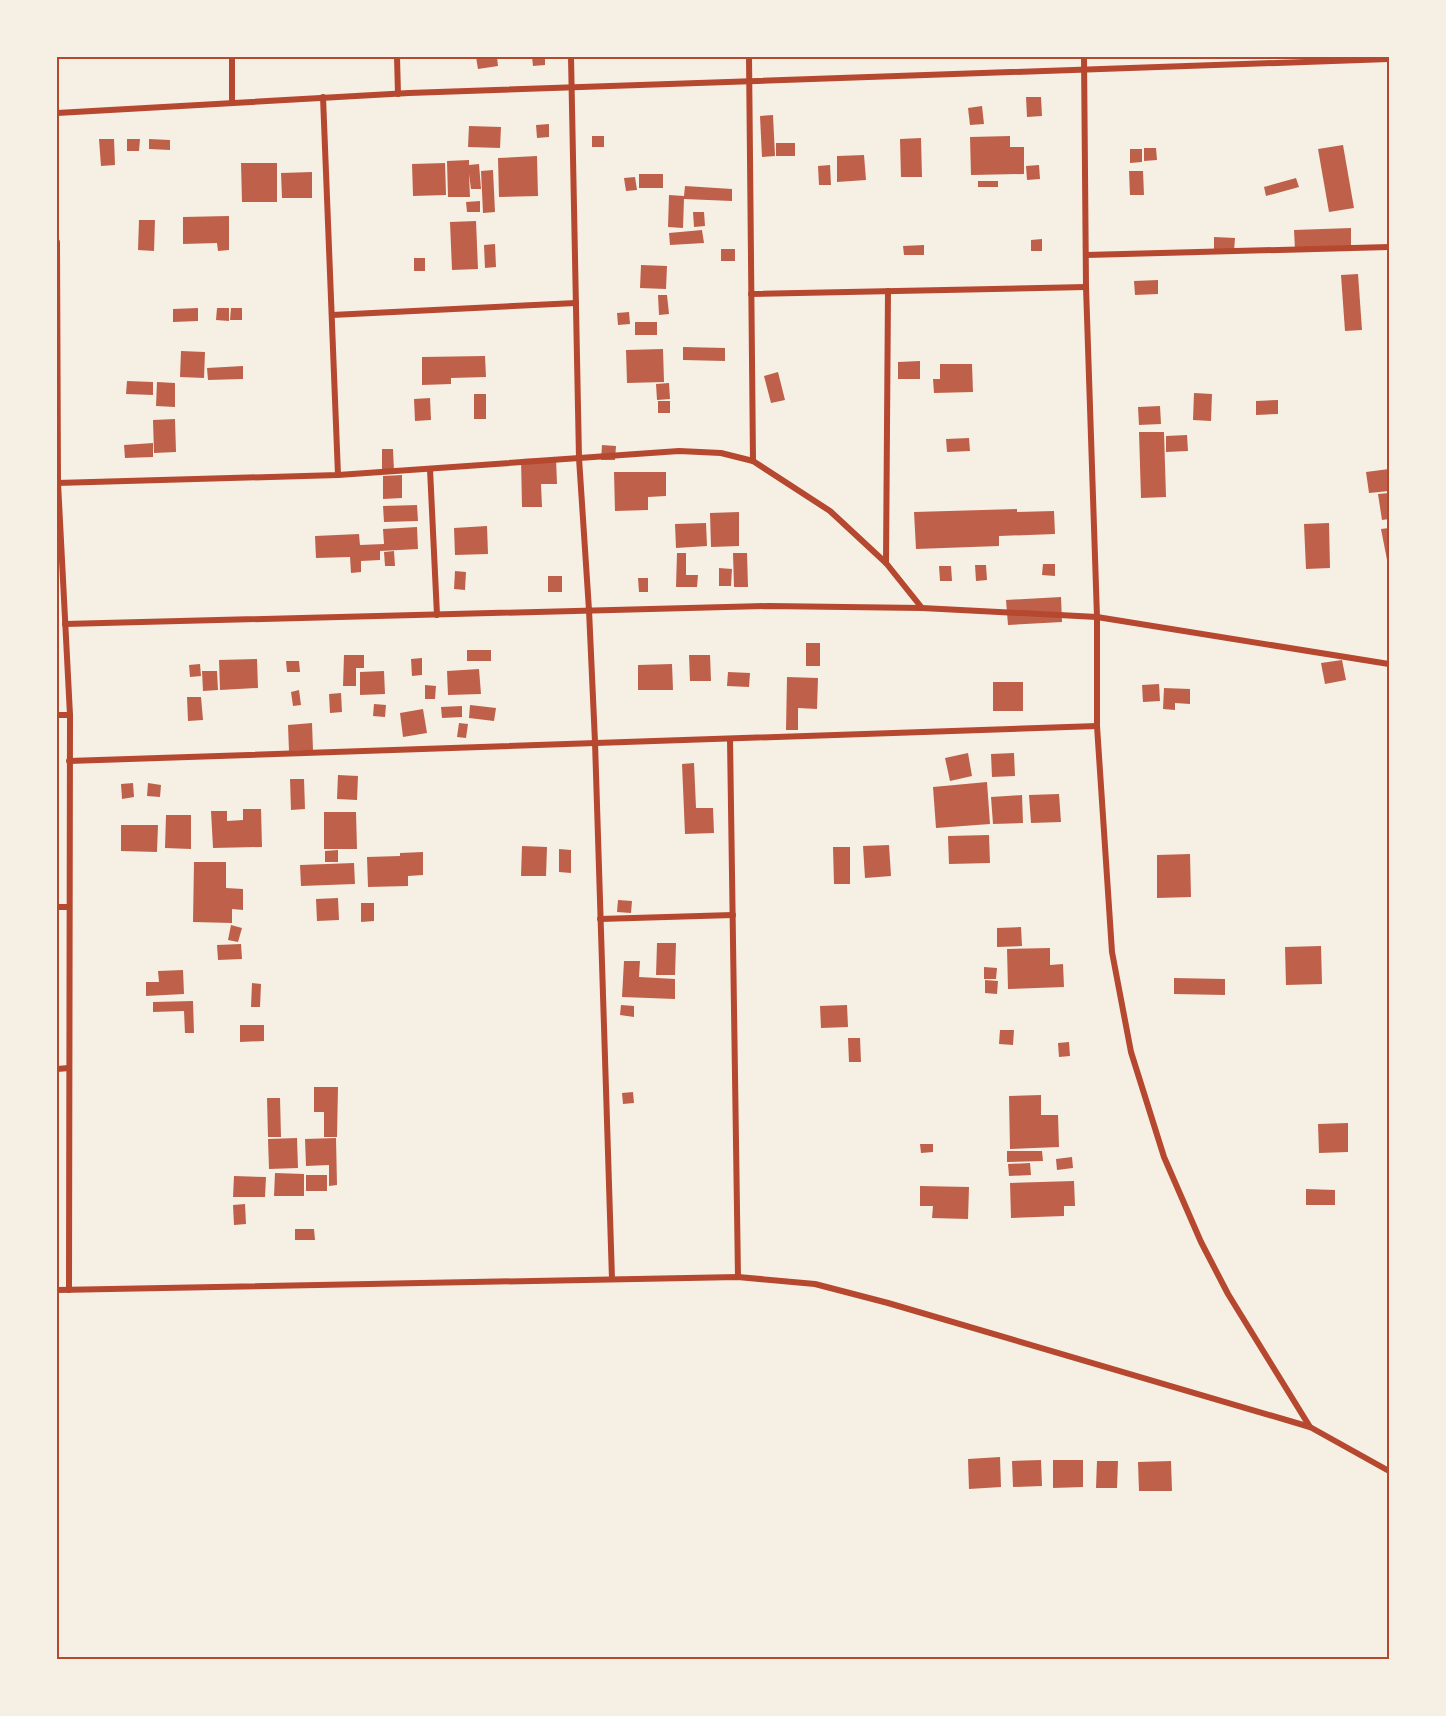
<svg xmlns="http://www.w3.org/2000/svg" width="1446" height="1716" font-family="'Zilla Slab',serif">
  <rect width="100%" height="100%" fill="#f6efe4"/>
  <g fill="#bf614a">
    <path d="M476 57H497L498 66 478 69Z"/>
    <path d="M532 57H545V65L533 66Z"/>
    <path d="M1026 97H1041L1042 116 1027 117Z"/>
    <path d="M982 106 984 124 970 125 968 108Z"/>
    <path d="M773 115 775 156 762 157 760 116Z"/>
    <path d="M549 124V137L537 138 536 125Z"/>
    <path d="M469 126 501 127 500 148 468 147Z"/>
    <rect x="592" y="136" width="12" height="11"/>
    <path d="M1010 136V147H1024V174L971 175 970 137Z"/>
    <path d="M921 138 922 177H901L900 139Z"/>
    <path d="M99 139H114L115 165 101 166Z"/>
    <path d="M127 139H140L139 151H127Z"/>
    <path d="M149 139 170 140V150L149 149Z"/>
    <rect x="776" y="143" width="19" height="13"/>
    <path d="M1343 145 1354 208 1329 212 1318 149Z"/>
    <path d="M1144 148H1156L1157 160 1144 161Z"/>
    <path d="M1130 149H1142V162L1130 163Z"/>
    <path d="M864 155 866 180 837 182V156Z"/>
    <path d="M537 156 538 196 499 197 498 158Z"/>
    <path d="M469 160V165L479 164 481 189H471L469 174 470 197H448L447 161Z"/>
    <path d="M241 163H277V202H242Z"/>
    <path d="M445 163 446 195 413 196 412 164Z"/>
    <path d="M830 165 831 185H819L818 166Z"/>
    <path d="M1039 165 1040 179 1027 180 1026 166Z"/>
    <path d="M493 170 495 212 483 213 481 171Z"/>
    <path d="M1129 171H1143L1144 195H1130Z"/>
    <path d="M312 172V198H282L281 173Z"/>
    <rect x="639" y="174" width="24" height="14"/>
    <path d="M635 177 637 190 626 191 624 178Z"/>
    <path d="M1296 178 1299 187 1266 196 1264 187Z"/>
    <rect x="978" y="181" width="20" height="6"/>
    <path d="M685 186 732 189V201L684 199 683 228 668 227 669 195 684 196Z"/>
    <path d="M480 201V212H467L466 202Z"/>
    <path d="M693 212H704L705 226 694 227Z"/>
    <path d="M229 216V250L218 251 217 243 183 244V217Z"/>
    <path d="M139 220H155L154 251 138 250Z"/>
    <path d="M476 221 478 269 452 270 450 222Z"/>
    <path d="M1351 228V248L1295 250 1294 230Z"/>
    <path d="M702 230 704 243 670 245 669 233Z"/>
    <path d="M1214 237 1235 238 1234 251 1214 250Z"/>
    <path d="M1042 239V251H1031V240Z"/>
    <path d="M495 244 496 267 485 268 484 245Z"/>
    <path d="M924 245V255H904L903 246Z"/>
    <rect x="721" y="249" width="14" height="12"/>
    <rect x="414" y="258" width="11" height="13"/>
    <path d="M641 265 667 266 666 289 640 288Z"/>
    <path d="M1358 274 1362 330 1345 331 1341 275Z"/>
    <path d="M1158 280V294L1135 295 1134 281Z"/>
    <path d="M658 295H667L669 314 659 315Z"/>
    <path d="M198 308V321L173 322V309Z"/>
    <path d="M217 308H229V321L216 320Z"/>
    <path d="M231 308H242V320H230Z"/>
    <path d="M629 312 630 324 618 325 617 313Z"/>
    <rect x="635" y="322" width="22" height="13"/>
    <path d="M683 347 725 348V361L683 360Z"/>
    <path d="M663 349 664 382 627 383 626 350Z"/>
    <path d="M181 351 205 352 204 378 180 377Z"/>
    <path d="M485 356 486 377 451 378V384L422 385V357Z"/>
    <path d="M920 361V379H898V362Z"/>
    <path d="M940 364H972L973 392 934 393 933 379H940Z"/>
    <path d="M243 366V379L208 380 207 368Z"/>
    <path d="M778 372 785 400 771 403 764 376Z"/>
    <path d="M127 381 153 382V395L126 394Z"/>
    <path d="M157 382 175 383V407L156 406Z"/>
    <path d="M669 383 670 399 657 400 656 384Z"/>
    <path d="M1194 393 1212 394 1211 421 1193 420Z"/>
    <rect x="474" y="394" width="12" height="25"/>
    <path d="M430 398 431 420 415 421 414 399Z"/>
    <path d="M1278 400V414L1256 415V401Z"/>
    <rect x="658" y="401" width="12" height="12"/>
    <path d="M1160 406 1161 424 1139 425 1138 407Z"/>
    <path d="M175 419 176 452 154 453 153 420Z"/>
    <path d="M1139 432H1164L1166 497 1141 498Z"/>
    <path d="M1187 435 1188 451 1166 452V436Z"/>
    <path d="M969 438 970 451 947 452 946 439Z"/>
    <path d="M153 443V457L125 458 124 445Z"/>
    <path d="M602 445 616 446 615 460H601Z"/>
    <path d="M382 449H393L394 471 382 472Z"/>
    <path d="M556 458 557 484H541L542 507H522L521 459Z"/>
    <path d="M1389 469V491L1369 493 1366 472Z"/>
    <path d="M614 472H666V496L648 497V510L615 511Z"/>
    <path d="M402 475V498L383 499V476Z"/>
    <path d="M1389 493V519L1382 520 1378 494Z"/>
    <path d="M417 505 418 521 384 522 383 506Z"/>
    <path d="M1017 509V512L1054 511 1055 534 999 536V546L916 549 914 512Z"/>
    <path d="M739 512V546L711 547 710 513Z"/>
    <path d="M706 523 707 546 676 548 675 524Z"/>
    <path d="M1329 523 1330 568 1306 569 1304 524Z"/>
    <path d="M487 526 488 554 455 555 454 528Z"/>
    <path d="M417 527 418 549 380 551V560L361 561V572L351 573 350 557 316 558 315 536 359 534 360 545 384 544 383 529Z"/>
    <path d="M1389 528V565H1388L1381 529Z"/>
    <path d="M394 551 395 566H385L384 552Z"/>
    <path d="M677 553H686V575H698L697 587H676Z"/>
    <path d="M733 553H747L748 587H734Z"/>
    <path d="M1043 564H1055V576L1042 575Z"/>
    <path d="M975 565H986L987 580 976 581Z"/>
    <path d="M939 566H951L952 581H940Z"/>
    <path d="M719 568 732 569 731 586H719Z"/>
    <path d="M455 571 466 572 465 590 454 589Z"/>
    <rect x="548" y="576" width="14" height="16"/>
    <path d="M638 578H648V592H639Z"/>
    <path d="M1061 597 1062 622 1008 625 1006 600Z"/>
    <rect x="806" y="643" width="14" height="23"/>
    <rect x="467" y="650" width="24" height="11"/>
    <path d="M344 655H364V668H356V686H343Z"/>
    <path d="M689 655H710L711 681H690Z"/>
    <path d="M422 658V675L412 676 411 659Z"/>
    <path d="M257 659 258 688 220 690 219 660Z"/>
    <path d="M1342 660 1346 680 1325 684 1321 663Z"/>
    <path d="M286 661H299L300 672H287Z"/>
    <path d="M200 664 201 676 190 677 189 665Z"/>
    <path d="M672 664 673 690H638V665Z"/>
    <path d="M479 669 481 694 448 695 447 671Z"/>
    <path d="M202 671H217L218 690 203 691Z"/>
    <path d="M384 671 385 694 360 695V672Z"/>
    <path d="M728 672 750 673 749 687 727 686Z"/>
    <path d="M787 677 818 678 817 709 798 708V730H786Z"/>
    <rect x="993" y="682" width="30" height="29"/>
    <path d="M1159 684 1160 701 1143 702 1142 685Z"/>
    <path d="M425 685 436 686 435 699H425Z"/>
    <path d="M1164 688 1190 689V704L1175 703V710L1163 709Z"/>
    <path d="M299 690 301 705 293 706 291 692Z"/>
    <path d="M341 693 342 712 330 713 329 694Z"/>
    <path d="M187 697H201L203 720 188 721Z"/>
    <path d="M374 704 386 705 385 717 373 716Z"/>
    <path d="M470 705 496 708 494 721 469 718Z"/>
    <path d="M462 706V717L442 718 441 707Z"/>
    <path d="M423 709 427 733 403 737 400 713Z"/>
    <path d="M312 723 313 750 289 751 288 725Z"/>
    <path d="M459 723 468 724 466 738 457 737Z"/>
    <path d="M968 753 972 776 950 781 945 758Z"/>
    <path d="M1014 753 1015 776 992 777 991 754Z"/>
    <path d="M694 763 696 808H713L714 833 685 834 682 764Z"/>
    <path d="M338 775 358 776 357 800 337 799Z"/>
    <path d="M290 779H304L305 809 291 810Z"/>
    <path d="M987 782 990 824 936 828 933 787Z"/>
    <path d="M133 783 134 797 122 799 121 784Z"/>
    <path d="M148 783 161 785 160 797 147 796Z"/>
    <path d="M1059 794 1061 822 1031 823 1029 795Z"/>
    <path d="M1022 795 1023 823 993 824 991 797Z"/>
    <path d="M243 809H261L262 847 213 848 211 811H227V821L243 820Z"/>
    <path d="M324 812H356L357 849H324Z"/>
    <path d="M166 815H191V849L165 848Z"/>
    <path d="M121 825H158L157 852 121 851Z"/>
    <path d="M989 835 990 863 949 864 948 836Z"/>
    <path d="M889 845 891 876 865 878 863 846Z"/>
    <path d="M522 846 547 847 546 876H521Z"/>
    <path d="M833 847H850V884H834Z"/>
    <path d="M559 849 571 850V873L559 872Z"/>
    <path d="M338 850V862H325V851Z"/>
    <path d="M423 852V875L408 876V886L368 887 367 857 400 856V853Z"/>
    <path d="M1190 854 1191 897 1157 898V855Z"/>
    <path d="M194 862H226V888L243 889V910L232 909V923L193 922Z"/>
    <path d="M354 863 355 884 301 886 300 865Z"/>
    <path d="M338 898 339 920 317 921 316 899Z"/>
    <path d="M618 900 632 901 631 913 617 912Z"/>
    <path d="M361 903H374V921L361 922Z"/>
    <path d="M231 925 242 928 238 942 228 940Z"/>
    <path d="M1021 927 1022 946 997 947V928Z"/>
    <path d="M657 943H676L675 975H656Z"/>
    <path d="M241 944 242 959 218 960 217 945Z"/>
    <path d="M1321 946 1322 984 1286 985 1285 947Z"/>
    <path d="M1050 948V965L1063 964 1064 987 1008 989 1007 949Z"/>
    <path d="M624 961H640L639 977 675 979V999L622 997Z"/>
    <path d="M984 967 997 968 996 979H984Z"/>
    <path d="M183 970 184 994 146 996V982H159L158 971Z"/>
    <path d="M1174 978 1225 979V995L1174 994Z"/>
    <path d="M985 980 998 981 997 994 985 993Z"/>
    <path d="M252 983 261 984 260 1007H251Z"/>
    <path d="M193 1001 194 1033H185L184 1011 153 1012V1002Z"/>
    <path d="M621 1005 634 1006V1017L620 1015Z"/>
    <path d="M847 1005 848 1027 821 1028 820 1006Z"/>
    <path d="M240 1025H264V1041L240 1042Z"/>
    <path d="M1000 1030H1014L1013 1045 999 1044Z"/>
    <path d="M848 1038H860L861 1062H849Z"/>
    <path d="M1069 1042 1070 1056 1059 1057 1058 1043Z"/>
    <path d="M314 1087H338L337 1137H324V1112H314Z"/>
    <path d="M633 1092 634 1103 623 1104 622 1093Z"/>
    <path d="M1041 1095V1115H1058L1059 1147 1010 1149 1009 1096Z"/>
    <path d="M267 1098H280L281 1137H268Z"/>
    <path d="M1348 1123V1152L1319 1153 1318 1124Z"/>
    <path d="M297 1138 298 1168 269 1169 268 1139Z"/>
    <path d="M336 1138 337 1185 329 1186V1165L306 1166 305 1139Z"/>
    <path d="M920 1144H933V1152L921 1153Z"/>
    <path d="M1007 1151H1042L1043 1161 1007 1162Z"/>
    <path d="M1072 1157 1073 1168 1057 1170 1056 1159Z"/>
    <path d="M1030 1163 1031 1175 1009 1176 1008 1164Z"/>
    <path d="M275 1173 304 1174V1196H274Z"/>
    <rect x="306" y="1175" width="21" height="16"/>
    <path d="M234 1176 266 1177 265 1197H233Z"/>
    <path d="M1074 1181 1075 1206H1064V1216L1011 1218 1010 1183Z"/>
    <path d="M920 1186 969 1187 968 1219 932 1218 933 1206H920Z"/>
    <path d="M1306 1189 1335 1190V1205H1306Z"/>
    <path d="M245 1204 246 1224 234 1225 233 1205Z"/>
    <path d="M295 1229H314L315 1240H295Z"/>
    <path d="M1000 1457 1001 1487 969 1489 968 1459Z"/>
    <path d="M1041 1460 1042 1486 1013 1487 1012 1461Z"/>
    <path d="M1053 1460H1083V1487L1053 1488Z"/>
    <path d="M1097 1461H1118L1117 1488H1096Z"/>
    <path d="M1171 1461 1172 1491H1139L1138 1462Z"/>
  </g>
  <g fill="none" stroke-linecap="round" stroke-linejoin="round">
    <g stroke="#b5482f" stroke-width="6">
      <path d="M397 57 398 94"/>
      <path d="M571 57 579 458 589 610 595 742 612 1279"/>
      <path d="M749 57 753 461"/>
      <path d="M1084 57 1086 287 1097 617V726L1112 952 1131 1052 1164 1157 1201 1242 1228 1294 1310 1427"/>
      <path d="M323 97 338 475"/>
      <path d="M232 103V57"/>
      <path d="M57 113 409 93 1389 59"/>
      <path d="M57 242 58 483 70 715 69 1290"/>
      <path d="M1086 255 1389 247"/>
      <path d="M751 294 1086 287"/>
      <path d="M332 315 576 303"/>
      <path d="M430 469 437 615"/>
      <path d="M57 483 338 475 679 451 721 453 753 461 830 511 886 563 922 608"/>
      <path d="M886 563 888 291"/>
      <path d="M65 624 768 606 922 608 1097 617 1389 664"/>
      <path d="M57 715H70"/>
      <path d="M730 739 738 1277"/>
      <path d="M69 761 1097 726"/>
      <path d="M57 907H69"/>
      <path d="M600 919 733 915"/>
      <path d="M57 1069 69 1068"/>
      <path d="M57 1290 738 1277 815 1284 888 1303 1310 1427 1389 1471"/>
    </g>
  </g>
  <rect width="1446" height="1716" fill="none" stroke="#f6efe4" stroke-width="117"/>
  <rect x="58" y="58" width="1330" height="1600" fill="none" stroke="#b5482f" stroke-width="2"/>
</svg>
